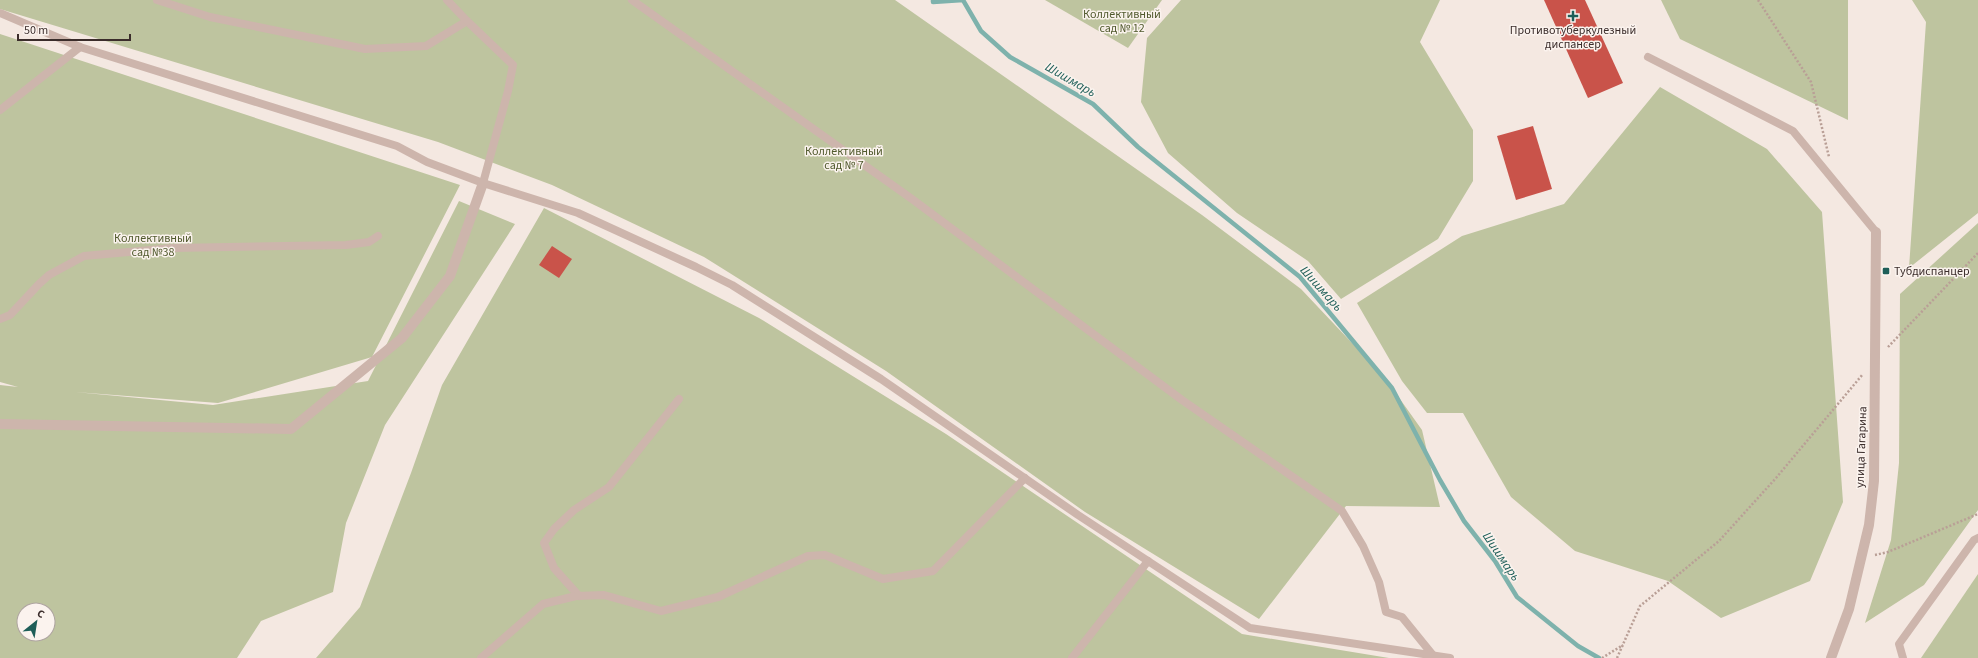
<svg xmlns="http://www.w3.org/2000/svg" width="1978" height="658" font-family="'Source Sans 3',sans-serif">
  <rect width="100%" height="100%" fill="#f4e8e1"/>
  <g fill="#bec49f" fill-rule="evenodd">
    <path d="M0 0H895L1202 215 1301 289 1385 378 1422 430 1440 507 1346 506 1259 619 1085 512 886 371 704 257 552 185 438 142 0 9Z"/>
    <path d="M1045 0H1162L1128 48Z"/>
    <path d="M1181 0H1440L1420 42 1473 130V181L1438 239 1341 299 1308 261 1237 213 1168 153 1141 102 1147 38Z"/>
    <path d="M1661 0H1848V120L1680 39Z"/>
    <path d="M1912 0H1978V213L1909 268 1926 22Z"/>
    <path d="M0 34 460 185 372 357 218 403 75 392 213 405 368 381 459 201 515 224 385 425 346 523 333 592 261 621 237 658H0V385L18 387 0 382ZM24 610H48V634H24Z"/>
    <path d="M1660 87 1767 149 1822 212 1843 502 1810 581 1721 618 1668 581 1575 551 1511 497 1463 413H1427L1402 381 1357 303 1462 236 1564 204Z"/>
    <path d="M544 208 759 318 946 434 1242 634 1389 658H316L360 607 411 473 442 385Z"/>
    <path d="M1978 223V510L1924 585 1865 623 1891 540 1899 463 1900 294Z"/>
    <path d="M1978 574V658H1921Z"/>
  </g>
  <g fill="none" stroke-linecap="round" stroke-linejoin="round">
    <path stroke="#7eb2ac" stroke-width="4.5" d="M933 0V2L963 0 981 31 1010 57 1093 104 1138 147 1300 277 1392 388 1440 480 1464 521 1495 561 1517 597 1578 646 1599 658"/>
  </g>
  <g fill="#c9534a">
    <path d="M1544 0H1585L1623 83 1588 98Z"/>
    <path d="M1533 126 1552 189 1516 200 1497 136Z"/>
    <path d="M552 246 572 259 559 278 539 265Z"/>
  </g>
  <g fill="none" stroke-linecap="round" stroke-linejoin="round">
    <g stroke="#b99f96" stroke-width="2.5" stroke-dasharray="2 2" stroke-linecap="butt">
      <path d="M1758 0 1811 82 1829 157"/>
      <path d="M1888 347 1978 253"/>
      <path d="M1875 555 1888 552 1978 514"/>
      <path d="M1602 658 1623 645"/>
      <path d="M1617 658 1640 606 1719 541 1776 478 1863 374"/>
    </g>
    <g stroke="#cdb5ac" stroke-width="8">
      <path d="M157 0 210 17 365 49 426 46 467 21 513 65 508 91 483 183"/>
      <path d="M447 0 467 21"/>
      <path d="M632 0 912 199 1182 400 1342 511 1363 546 1379 582 1386 612 1402 617 1432 654"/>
      <path d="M0 13 80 47 397 146 427 162 483 183 578 213 696 267 732 285 881 379 1078 515 1250 628 1450 658"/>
      <path d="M1648 57 1793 131 1876 232"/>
      <path d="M0 110 80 47"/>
      <path d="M0 319 10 315 39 284 49 275 84 256 173 248 346 245 369 242 378 236"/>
      <path d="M579 596 554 568 544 543 554 529 574 510 609 487 679 399"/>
      <path d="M481 658 543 604 576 596 604 595 661 611 718 597 808 556 825 555 883 579 933 571 1025 478"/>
      <path d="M1072 658 1148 561"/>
      <path d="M1903 658 1899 644 1974 540 1978 538"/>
    </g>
    <g stroke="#cdb5ac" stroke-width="10">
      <path d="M0 424 291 429 402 338 450 276 483 183"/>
      <path d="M1831 658 1849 609 1869 525 1874 481 1876 232"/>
    </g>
  </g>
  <g fill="#1e5e58" stroke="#fbf3ee" stroke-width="1.5">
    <path d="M1571 10h4v4h4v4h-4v4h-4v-4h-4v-4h4z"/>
    <rect x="1882" y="267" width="8" height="8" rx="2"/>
  </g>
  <g text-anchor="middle" stroke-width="3" stroke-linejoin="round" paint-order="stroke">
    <g font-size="12" fill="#515a2e" stroke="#fbf3ee">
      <text x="1122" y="18">Коллективный<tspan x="1122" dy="14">сад № 12</tspan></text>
      <text x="844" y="155">Коллективный<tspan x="844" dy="14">сад № 7</tspan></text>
      <text x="153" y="242">Коллективный<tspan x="153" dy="14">сад №38</tspan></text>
    </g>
    <g font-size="12" fill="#3b2d2b" stroke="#fbf3ee">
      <text x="1573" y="34">Противотуберкулезный<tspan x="1573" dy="14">диспансер</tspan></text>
      <text x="1894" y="275" text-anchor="start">Тубдиспанцер</text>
    </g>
    <g font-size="12" fill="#3b2d2b" stroke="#fbf3ee">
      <text transform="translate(1861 447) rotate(-88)" y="4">улица Гагарина</text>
    </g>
    <g font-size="13" font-style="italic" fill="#1e5e58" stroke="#fbf3ee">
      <text transform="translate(1071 79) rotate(30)" y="5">Шишмарь</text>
      <text transform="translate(1322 288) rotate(48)" y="5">Шишмарь</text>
      <text transform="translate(1502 556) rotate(56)" y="5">Шишмарь</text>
    </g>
  </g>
  <g transform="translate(36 622) rotate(30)"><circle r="19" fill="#fbf3ee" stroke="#aea4a0"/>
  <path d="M0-3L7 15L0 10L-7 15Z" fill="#1e5e58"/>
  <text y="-6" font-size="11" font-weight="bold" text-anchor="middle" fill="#3b2d2b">С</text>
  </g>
  <path d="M18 34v6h112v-6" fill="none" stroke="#3b2d2b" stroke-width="2"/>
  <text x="24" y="34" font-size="12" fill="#3b2d2b" stroke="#fbf3ee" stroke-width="3" paint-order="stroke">50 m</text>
</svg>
